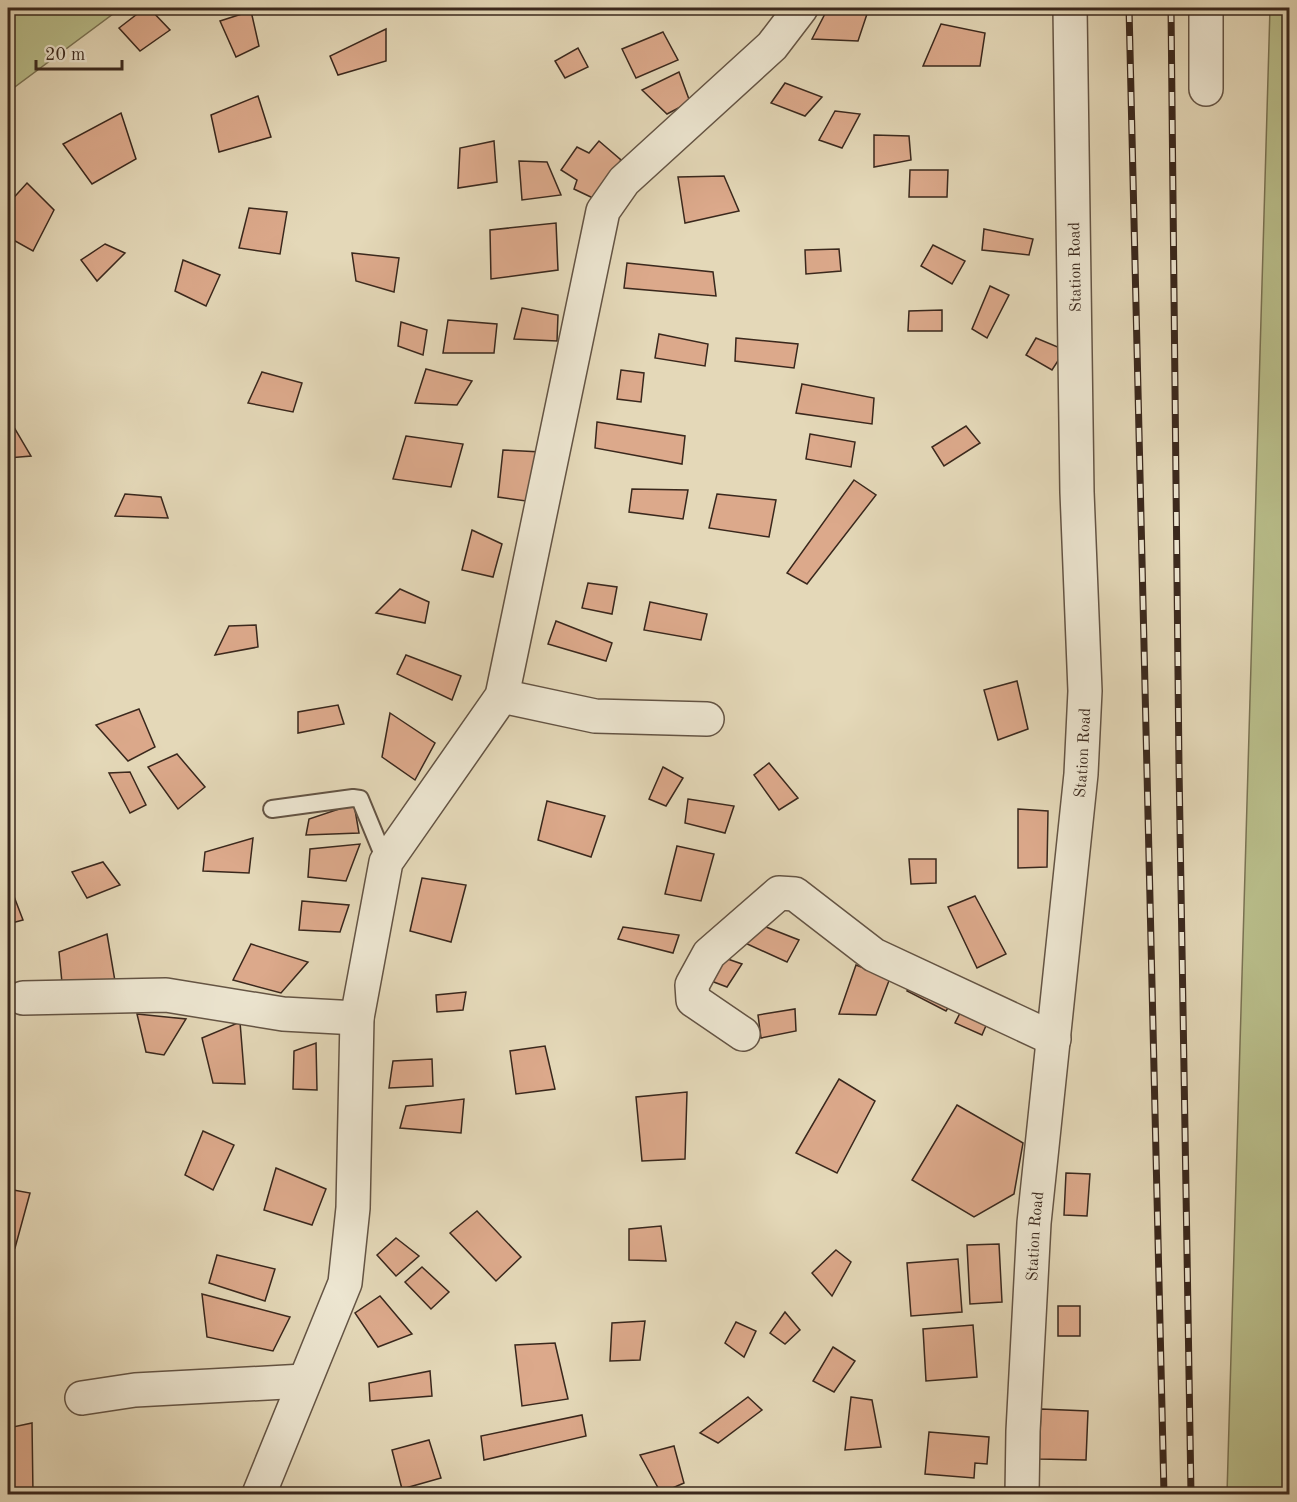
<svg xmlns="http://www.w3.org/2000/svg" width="1297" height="1502" font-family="'Old Standard TT',serif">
  <rect width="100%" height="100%" fill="#e4d8b8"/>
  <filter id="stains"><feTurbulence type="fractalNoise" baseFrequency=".00333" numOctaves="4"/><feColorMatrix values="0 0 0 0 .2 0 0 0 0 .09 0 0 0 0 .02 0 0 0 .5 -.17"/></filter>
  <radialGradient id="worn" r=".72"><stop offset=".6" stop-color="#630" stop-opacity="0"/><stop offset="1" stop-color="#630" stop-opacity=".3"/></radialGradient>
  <g fill="#b9be8b" stroke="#7a7354" stroke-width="1.5">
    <path d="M8 8H121L8 92Z"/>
    <path d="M1270 8H1290V1494H1227Z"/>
  </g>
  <g fill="#dca98b" stroke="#3a281d" stroke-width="1.5">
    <path d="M145 8H149L170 30 140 51 119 28Z"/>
    <path d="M300 8H320L302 14Z"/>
    <path d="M828 8H869L858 41 812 39Z"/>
    <path d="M251 11 259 46 236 57 220 21Z"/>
    <path d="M941 24 985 33 980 66H923Z"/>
    <path d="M386 29V61L338 75 330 56Z"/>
    <path d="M663 32 678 60 636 78 622 49Z"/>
    <path d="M578 48 588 67 565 78 555 61Z"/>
    <path d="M679 72 690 102 667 114 642 90Z"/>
    <path d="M785 83 822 97 805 116 771 103Z"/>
    <path d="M258 96 271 137 219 152 211 115Z"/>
    <path d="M835 111 860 114 842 148 819 140Z"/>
    <path d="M121 113 136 159 92 184 63 144Z"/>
    <path d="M874 135 909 136 911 160 874 167Z"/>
    <path d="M494 141 497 182 458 188 460 148Z"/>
    <path d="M599 141 621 160 595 199 574 189 577 180 561 170 577 147 589 153Z"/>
    <path d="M519 161 547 162 561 195 522 200Z"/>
    <path d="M910 170H948L947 197H909Z"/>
    <path d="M724 176 739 211 685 223 678 177Z"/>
    <path d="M27 183 54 210 33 251 8 237V204Z"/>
    <path d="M249 208 287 212 280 254 239 248Z"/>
    <path d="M556 223 558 270 491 279 490 230Z"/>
    <path d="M984 229 1033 239 1029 255 982 250Z"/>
    <path d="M105 244 125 253 97 281 81 260Z"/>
    <path d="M933 245 965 261 952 284 921 266Z"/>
    <path d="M839 249 841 271 806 274 805 250Z"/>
    <path d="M352 253 399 258 394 292 356 281Z"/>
    <path d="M183 260 220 275 206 306 175 291Z"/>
    <path d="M627 263 713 272 716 296 624 288Z"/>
    <path d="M990 286 1009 295 987 338 972 329Z"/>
    <path d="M522 308 558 315 557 341 514 339Z"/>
    <path d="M942 310V331H908L909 311Z"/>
    <path d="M448 320 497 324 494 353H443Z"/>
    <path d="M401 322 427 330 423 355 398 346Z"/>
    <path d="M659 334 708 344 705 366 655 358Z"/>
    <path d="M736 338 798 344 794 368 735 361Z"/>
    <path d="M1036 338 1065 350 1052 370 1026 355Z"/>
    <path d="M426 369 472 381 457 405 415 403Z"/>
    <path d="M621 370 644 373 641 402 617 399Z"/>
    <path d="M262 372 302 383 293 412 248 403Z"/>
    <path d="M802 384 874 398 872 424 796 413Z"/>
    <path d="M8 421 11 422 31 456 8 458Z"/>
    <path d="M597 422 685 436 682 464 595 448Z"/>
    <path d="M966 426 980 443 944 466 932 447Z"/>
    <path d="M810 434 855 442 851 467 806 459Z"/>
    <path d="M406 436 463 444 451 487 393 479Z"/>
    <path d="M503 450 541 452 526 501 498 497Z"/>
    <path d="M854 480 876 495 807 584 787 573Z"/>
    <path d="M632 489 688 490 683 519 629 512Z"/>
    <path d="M125 494 161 497 168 518 115 516Z"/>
    <path d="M717 494 776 500 769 537 709 528Z"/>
    <path d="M472 530 502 544 493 577 462 570Z"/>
    <path d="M588 583 617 587 612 614 582 608Z"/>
    <path d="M400 589 429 602 425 623 376 613Z"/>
    <path d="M650 602 707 614 701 640 644 630Z"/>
    <path d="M556 621 612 643 606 661 548 644Z"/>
    <path d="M256 625 258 647 215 655 229 626Z"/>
    <path d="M406 655 461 676 452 700 397 674Z"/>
    <path d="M1017 681 1028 729 998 740 984 690Z"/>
    <path d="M338 705 344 724 298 733V712Z"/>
    <path d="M139 709 155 747 128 761 96 725Z"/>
    <path d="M390 713 435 743 415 780 382 757Z"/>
    <path d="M177 754 205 787 178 809 148 767Z"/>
    <path d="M769 763 798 798 779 810 754 775Z"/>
    <path d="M663 767 683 778 666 806 649 799Z"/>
    <path d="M130 772 146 805 130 813 109 773Z"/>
    <path d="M688 799 734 806 725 833 685 823Z"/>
    <path d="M547 801 605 816 591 857 538 840Z"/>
    <path d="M354 804 359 833 306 835 309 819Z"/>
    <path d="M1018 809 1048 811 1047 867 1018 868Z"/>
    <path d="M253 838 249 873 203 871 205 852Z"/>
    <path d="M360 844 346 881 308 877 310 849Z"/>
    <path d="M677 846 714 854 701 901 665 894Z"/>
    <path d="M909 859H936V883L911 884Z"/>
    <path d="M103 862 120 885 87 898 72 872Z"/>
    <path d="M422 878 466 885 451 942 410 931Z"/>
    <path d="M8 886H10L23 920 8 924Z"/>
    <path d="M975 896 1006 954 977 968 948 907Z"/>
    <path d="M302 901 349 905 340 932 299 930Z"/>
    <path d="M761 925 799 940 787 962 745 943Z"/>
    <path d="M623 927 679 935 673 953 618 939Z"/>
    <path d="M107 934 116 987 63 993 59 952Z"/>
    <path d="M251 944 308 962 281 993 233 980Z"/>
    <path d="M719 956 742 964 727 987 706 979Z"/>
    <path d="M856 965 890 978 876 1015 839 1014Z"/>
    <path d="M912 981 953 1000 946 1011 907 991Z"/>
    <path d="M466 992 463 1010 437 1012 436 995Z"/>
    <path d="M795 1009 796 1031 761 1038 758 1015Z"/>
    <path d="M962 1009 988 1021 982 1035 955 1023Z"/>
    <path d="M137 1014 186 1019 164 1055 146 1052Z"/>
    <path d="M240 1022 245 1084 213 1083 202 1038Z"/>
    <path d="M316 1043 317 1090 293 1089 294 1051Z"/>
    <path d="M545 1046 555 1089 516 1094 510 1051Z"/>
    <path d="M432 1059 433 1086 389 1088 393 1061Z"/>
    <path d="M839 1079 875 1101 837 1173 796 1153Z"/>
    <path d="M687 1092 685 1159 642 1161 636 1097Z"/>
    <path d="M464 1099 461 1133 400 1128 406 1106Z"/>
    <path d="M957 1105 1023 1143 1014 1194 974 1217 912 1180Z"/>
    <path d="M203 1131 234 1145 213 1190 185 1175Z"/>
    <path d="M276 1168 326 1189 312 1225 264 1210Z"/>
    <path d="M1066 1173 1090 1174 1087 1216 1064 1215Z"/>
    <path d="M8 1189 30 1193 15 1248H8Z"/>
    <path d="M477 1211 521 1257 496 1281 450 1233Z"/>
    <path d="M661 1226 666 1261 629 1260V1229Z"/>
    <path d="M396 1238 419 1256 396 1276 377 1255Z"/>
    <path d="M999 1244 1002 1302 970 1304 967 1245Z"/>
    <path d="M836 1250 851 1262 832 1296 812 1273Z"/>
    <path d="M217 1255 275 1269 265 1301 209 1283Z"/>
    <path d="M958 1259 962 1312 911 1316 907 1263Z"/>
    <path d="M422 1267 449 1292 431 1309 405 1282Z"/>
    <path d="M202 1294 290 1317 273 1351 207 1337Z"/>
    <path d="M380 1296 412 1334 378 1347 355 1313Z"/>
    <rect x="1058" y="1306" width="22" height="30"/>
    <path d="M785 1312 800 1330 785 1344 770 1333Z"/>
    <path d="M645 1321 640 1360 610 1361 612 1323Z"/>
    <path d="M736 1322 756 1331 744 1357 725 1343Z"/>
    <path d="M973 1325 977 1377 926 1381 923 1329Z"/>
    <path d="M555 1343 568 1399 522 1406 515 1345Z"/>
    <path d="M833 1347 855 1361 834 1392 813 1381Z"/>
    <path d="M430 1371 432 1396 370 1401 369 1383Z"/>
    <path d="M748 1397 762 1410 718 1443 700 1433Z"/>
    <path d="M851 1397 872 1400 881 1447 845 1450Z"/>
    <path d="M1041 1409 1088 1411 1086 1460 1039 1459Z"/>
    <path d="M582 1415 586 1436 484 1460 481 1436Z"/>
    <path d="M32 1423 33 1494H8V1428Z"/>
    <path d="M929 1432 989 1437 987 1464 975 1463 974 1478 925 1474Z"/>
    <path d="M429 1440 441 1478 402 1489 392 1450Z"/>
    <path d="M674 1446 684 1483 661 1493 640 1455Z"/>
  </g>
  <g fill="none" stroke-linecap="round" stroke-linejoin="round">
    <defs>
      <path id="service" d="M272 809 353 798 360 799 386 862"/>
      <g id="minor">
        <path d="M1206 8V89"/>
        <path d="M502 696 595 716 707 719"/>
        <path d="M23 998 166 995 283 1014 357 1018"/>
        <path d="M743 1034 693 1000 692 985 709 954 779 893 795 894 874 955 1054 1039"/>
        <path d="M82 1398 135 1390 304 1381"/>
        <path d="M259 1494 345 1283 353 1208 357 1018 386 862 502 696 603 211 624 181 772 46 801 8"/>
      </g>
      <g id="tertiary">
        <path id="s1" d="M1022 1494 1023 1431 1034 1223 1081 774 1085 691 1077 492 1070 8"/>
      </g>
    </defs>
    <use href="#service" stroke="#645444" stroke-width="20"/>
    <use href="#minor" stroke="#645444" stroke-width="36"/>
    <use href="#tertiary" stroke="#645444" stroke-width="36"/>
    <use href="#service" stroke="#ede6d1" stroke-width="16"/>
    <use href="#minor" stroke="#ede6d1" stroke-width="33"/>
    <use href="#tertiary" stroke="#ede6d1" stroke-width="33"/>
    <defs>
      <g id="rail">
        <path d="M1129 8 1164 1494"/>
        <path d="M1171 8 1179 767 1191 1494"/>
      </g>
    </defs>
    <use href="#rail" stroke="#3a281d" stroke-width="7"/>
    <use href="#rail" stroke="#ede6d1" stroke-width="4.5" stroke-dasharray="14" stroke-linecap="butt"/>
  </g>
  <g text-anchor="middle" stroke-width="4.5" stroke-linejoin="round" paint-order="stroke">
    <g font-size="16" fill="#3a281d" stroke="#ede6d1">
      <text transform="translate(1074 267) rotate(-91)" y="6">Station Road</text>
      <text dy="6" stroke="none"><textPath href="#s1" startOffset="744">Station Road</textPath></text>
      <text dy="6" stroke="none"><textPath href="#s1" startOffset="258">Station Road</textPath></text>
    </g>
  </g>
  <rect width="1297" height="1502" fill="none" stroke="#e4d8b8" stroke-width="30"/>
  <rect x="9" y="9" width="1279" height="1484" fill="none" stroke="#3a281d" stroke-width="3"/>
  <rect x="15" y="15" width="1267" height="1472" fill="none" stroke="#3a281d" stroke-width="1.5"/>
  <path d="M36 60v9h86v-9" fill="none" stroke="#3a281d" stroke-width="3"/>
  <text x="45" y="60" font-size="18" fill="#3a281d" stroke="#ede6d1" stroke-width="4.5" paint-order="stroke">20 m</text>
  <rect width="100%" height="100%" filter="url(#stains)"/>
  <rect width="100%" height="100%" fill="url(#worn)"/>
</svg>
